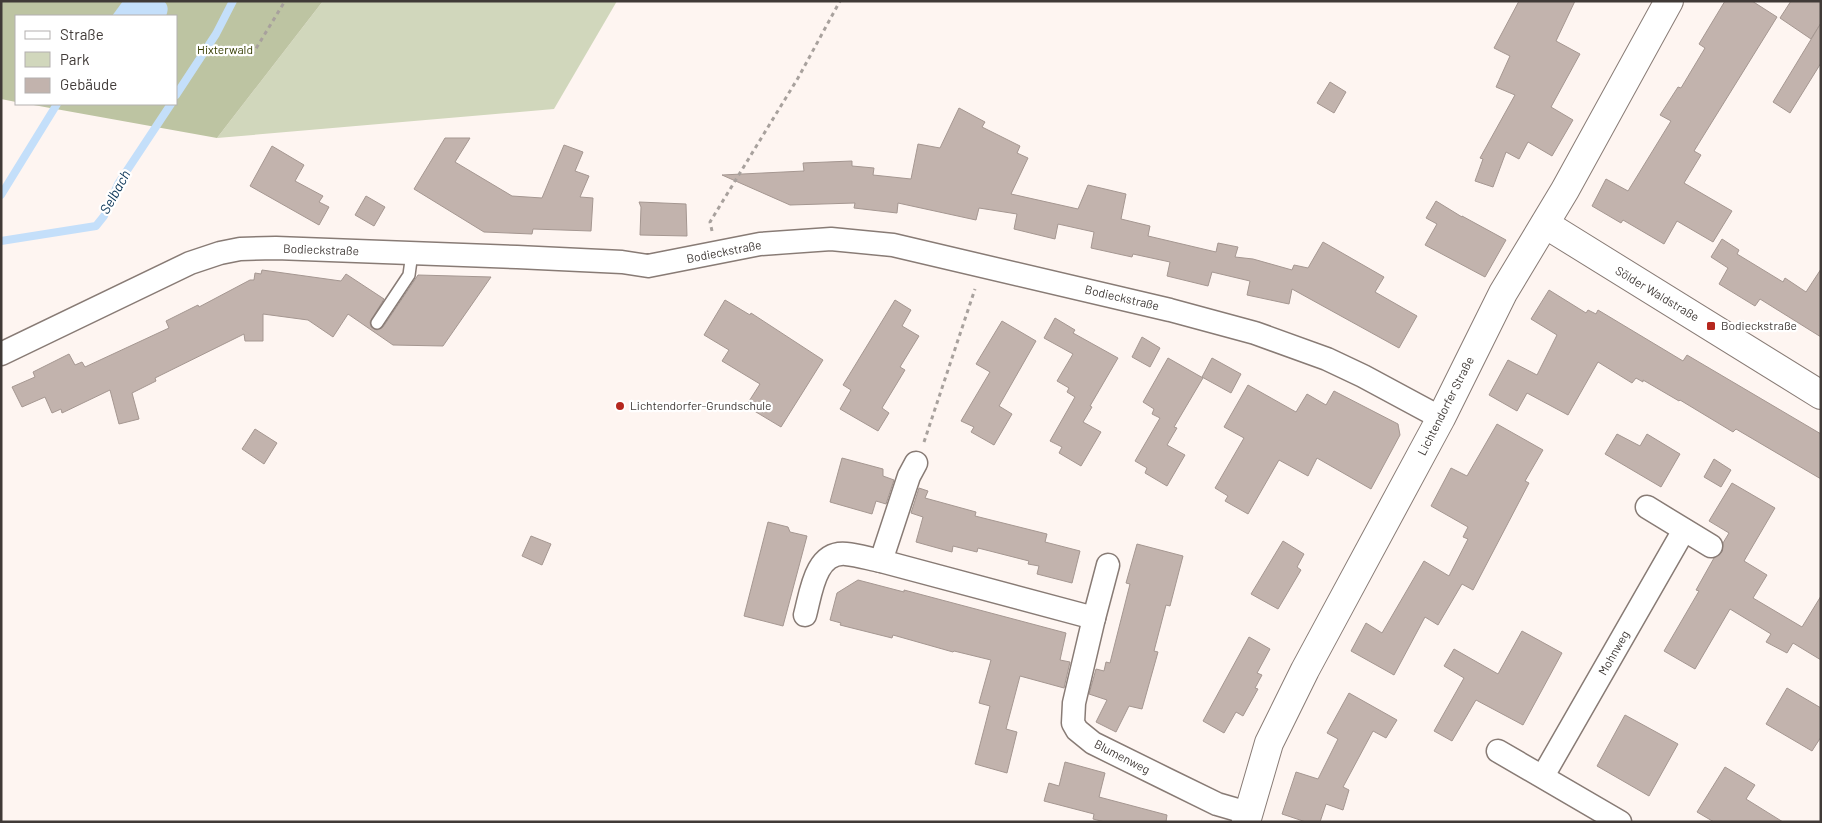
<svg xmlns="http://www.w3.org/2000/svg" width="1822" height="823" font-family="Barlow,sans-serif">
  <rect width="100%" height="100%" fill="#fef5f1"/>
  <path fill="#d1d7bc" d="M323 1H617L554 109 217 138Z"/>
  <path fill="#bdc4a2" d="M1 1H323L217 138 28 104H176V16H16V102L1 99Z"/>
  <path fill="#c4dffa" d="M123 1H164C169 6 168 11 166 16H112Z"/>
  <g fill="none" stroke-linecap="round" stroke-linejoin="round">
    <g stroke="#c4dffa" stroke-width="8">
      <path d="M176 95 216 34 233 1"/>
      <path d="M1 195 57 104"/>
      <path d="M1 241 96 226 104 216 118 184 171 104"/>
    </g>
  </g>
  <g fill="#c2b3ad" stroke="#a59791">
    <path d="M1519 1H1575L1556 41 1580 54 1551 107 1573 120 1552 156 1528 142 1519 159 1506 152 1493 187 1475 181 1483 159 1480 158 1515 95 1496 87 1510 56 1494 48Z"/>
    <path d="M1725 1H1752L1777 17 1694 151 1701 155 1684 183 1732 211 1713 242 1677 221 1664 244 1623 220 1621 223 1592 206 1606 179 1628 191 1671 121 1660 115 1678 87 1681 88 1705 48 1699 44Z"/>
    <path d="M1791 1H1821V23L1811 39 1780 18Z"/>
    <path d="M1821 23V63L1790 113 1773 102Z"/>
    <path d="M1330 82 1346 92 1334 113 1317 103Z"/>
    <path d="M959 108 985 122 982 127 1020 146 1017 153 1028 158 1011 194 1078 209 1088 185 1126 194 1121 219 1150 226 1148 236 1216 252 1218 243 1238 247 1235 257 1253 259 1292 270 1294 265 1308 268 1323 242 1384 277 1375 292 1417 316 1399 348 1292 289 1289 304 1247 295 1250 281 1212 272 1208 286 1167 276 1170 262 1133 254 1132 257 1091 248 1094 232 1058 224 1055 239 1014 229 1017 214 979 208 976 220 898 203 897 213 854 208 855 203 790 205 722 175 804 171 803 163 852 161V166L874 168 873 175 911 179 918 144 940 148Z"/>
    <path d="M445 138H470L455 162 512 196 542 198 564 145 583 152 575 171 589 176 580 197 593 198 591 231 533 229 532 234 484 232 414 189Z"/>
    <path d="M272 146 304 165 295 181 323 196 319 202 329 207 319 225 250 186Z"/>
    <path d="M366 196 385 207 374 226 355 215Z"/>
    <path d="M1436 201 1462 217V216L1506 240 1485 277 1425 245 1437 224 1426 218Z"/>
    <path d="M639 202 686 204 687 236 640 235 641 207Z"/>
    <path d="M1722 239 1739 250 1737 254 1783 282 1785 278 1806 292 1821 269V337L1760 299 1755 306 1719 284 1728 268 1711 257Z"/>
    <path d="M262 270 341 281 346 274 384 299 370 322 371 327 377 330 383 327 418 275 491 277 443 346 393 345 348 314 333 337 308 320 263 314V341H245L244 334 155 378 156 381 132 393 139 419 119 424 110 390 62 413 61 409 52 413 45 397 22 407 12 387 35 377 33 372 69 354 75 365 82 362 85 367 169 328 166 321 198 305 199 307 250 280H254L255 273 261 274Z"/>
    <path d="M1549 290 1586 313 1588 310 1596 314 1598 310 1683 361 1687 355 1821 434V479L1736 429 1733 432 1680 400 1679 401 1643 380V382L1636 378 1632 383 1598 362 1568 415 1527 393 1517 411 1489 395 1508 360 1537 375 1557 335 1531 319Z"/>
    <path d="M725 300 750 315 751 313 823 360 781 427 746 406 760 384 722 361 729 350 704 335Z"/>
    <path d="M895 300 911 310 902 326 919 336 900 367 905 370 882 408 889 413 878 431 840 409 851 390 843 385Z"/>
    <path d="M1055 318 1075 330 1073 333 1118 358 1090 406 1092 407 1083 422 1101 432 1081 466 1059 453 1062 447 1050 441 1075 397 1067 392 1069 388 1057 381 1073 354 1044 338Z"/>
    <path d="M1002 321 1036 341 999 406 1012 414 994 445 971 432 974 427 961 421 990 372 976 364Z"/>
    <path d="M1142 337 1160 348 1150 367 1132 357Z"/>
    <path d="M1168 358 1203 378 1174 427 1177 428 1167 445 1185 455 1167 486 1145 473 1147 468 1135 461 1160 418 1152 414 1154 409 1143 402Z"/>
    <path d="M1212 358 1241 374 1231 393 1202 377Z"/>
    <path d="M1248 385 1296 412 1307 394 1326 405 1334 391 1398 424 1400 435 1371 489 1317 458 1308 476 1279 460 1248 514 1225 501 1228 496 1215 488 1244 438 1224 427Z"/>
    <path d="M1497 424 1543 450 1525 481 1529 483 1473 590 1462 584 1438 625 1425 617 1394 675 1351 651 1366 623 1382 633 1424 561 1449 576 1468 539 1463 537 1468 527 1431 506 1451 468 1467 476Z"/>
    <path d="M255 429 277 443 264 464 242 449Z"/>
    <path d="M1617 434 1640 446 1647 434 1680 454 1661 487 1605 454Z"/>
    <path d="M842 458 883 469V476L894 480 886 504 876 501 872 514 830 502Z"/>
    <path d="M1714 459 1731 470 1721 487 1704 477Z"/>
    <path d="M1732 483 1775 508 1744 561 1767 575 1753 598 1802 627 1821 596V660L1793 643 1787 653 1766 642 1771 634 1730 609 1695 669 1664 651 1699 591 1696 590 1714 558 1722 552 1723 543 1729 533 1709 521Z"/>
    <path d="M919 488 928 491 925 498 976 512 975 516 1047 534 1045 542 1080 551 1072 583 1037 574 1039 566 1028 564 1029 561 978 548 977 552 953 546 952 552 916 542 923 517 911 513Z"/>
    <path d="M768 522 788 527 790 532 807 536 783 626 744 616Z"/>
    <path d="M531 536 551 544 542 565 522 556Z"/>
    <path d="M1283 541 1304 554 1297 567 1301 570 1278 609 1251 594Z"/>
    <path d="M1137 544 1183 556 1170 606 1166 605 1154 651 1158 652 1142 709 1129 706 1116 732 1096 722 1107 700 1089 694 1096 669 1104 671 1106 662 1110 663 1130 584 1126 583Z"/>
    <path d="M858 580 904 592V590L1066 633 1060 660 1070 662 1064 688 1020 676 1006 729 1017 732 1007 773 975 764 990 706 979 703 991 660 954 651 953 652 893 635 892 638 840 625 841 623 830 620 837 593Z"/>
    <path d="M1522 631 1562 653 1523 725 1476 700 1452 741 1434 731 1464 678 1444 666 1454 649 1498 674Z"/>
    <path d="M1249 637 1270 649 1257 673 1262 675 1255 688 1258 689 1243 716 1236 712 1224 733 1203 721Z"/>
    <path d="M1787 688 1821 708V737L1812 751 1766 724Z"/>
    <path d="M1349 693 1397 720 1386 738 1373 731 1343 787 1349 790 1343 810 1326 804 1320 822H1306L1282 814 1296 772 1318 779 1338 739 1327 733Z"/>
    <path d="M1625 715 1678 744 1649 796 1597 766Z"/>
    <path d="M1065 762 1105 773 1099 797 1167 815 1166 822H1105L1093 819 1094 814 1044 801 1049 783 1059 786Z"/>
    <path d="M1725 767 1755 785 1746 799 1783 822H1714L1697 812Z"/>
  </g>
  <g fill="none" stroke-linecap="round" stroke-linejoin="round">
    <defs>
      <path id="lane" d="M377 323 409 275 412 253"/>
      <g id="street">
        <path d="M1 354 190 263 220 253 240 249 276 248 517 257 622 262 648 266 760 244 831 239 893 245 1170 310 1255 333 1327 359 1363 376 1441 418"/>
        <path d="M1647 507 1711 546"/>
        <path d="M881 561 909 476 916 463"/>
        <path d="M805 615C811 593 815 551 846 554 858 555 870 559 881 561L1094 618 1074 703 1073 723 1077 730 1093 743 1168 780 1217 804 1248 813"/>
        <path d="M1094 618 1108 565"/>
        <path d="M1498 751 1620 822"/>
        <path d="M1543 776 1684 530"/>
      </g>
      <g id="secondary">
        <path d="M1545 224 1821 395"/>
        <path d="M1246 822 1269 743 1305 670 1441 418 1503 293 1565 190 1669 1"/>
      </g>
    </defs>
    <use href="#lane" stroke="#887b75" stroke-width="14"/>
    <use href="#street" stroke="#887b75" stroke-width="25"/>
    <use href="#secondary" stroke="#887b75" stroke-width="30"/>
    <g stroke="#a8a19d" stroke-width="3" stroke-dasharray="4 4" stroke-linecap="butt">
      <path d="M252 55 285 1"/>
      <path d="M712 231 710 222 798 78 840 1"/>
      <path d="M924 442 975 289"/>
    </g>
    <use href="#lane" stroke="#fff" stroke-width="11"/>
    <use href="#street" stroke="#fff" stroke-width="22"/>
    <use href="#secondary" stroke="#fff" stroke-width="28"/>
  </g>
  <g fill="#b5271e" stroke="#fff" stroke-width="2">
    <rect x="1706" y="321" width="10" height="10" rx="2.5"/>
    <circle cx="620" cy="406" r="5"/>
  </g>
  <g text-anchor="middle" stroke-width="4.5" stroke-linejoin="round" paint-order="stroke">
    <g font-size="12" fill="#373e03" stroke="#fff">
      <text x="225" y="54">Hixterwald</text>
    </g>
    <g font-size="12" fill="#403a37" stroke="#fff">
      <text transform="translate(321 250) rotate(2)" y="4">Bodieckstraße</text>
      <text transform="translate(724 252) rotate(-11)" y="4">Bodieckstraße</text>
      <text transform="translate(1657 294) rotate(31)" y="4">Sölder Waldstraße</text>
      <text transform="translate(1122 298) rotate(13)" y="4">Bodieckstraße</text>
      <text transform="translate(1446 406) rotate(-63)" y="4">Lichtendorfer Straße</text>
      <text transform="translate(1614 653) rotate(-60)" y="4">Mohnweg</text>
      <text transform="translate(1122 757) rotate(27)" y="4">Blumenweg</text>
    </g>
    <g font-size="12" fill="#403a37" stroke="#fff" text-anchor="start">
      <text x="1721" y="330">Bodieckstraße</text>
      <text x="630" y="410">Lichtendorfer-Grundschule</text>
    </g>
    <g font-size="14" font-style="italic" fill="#063154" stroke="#fff">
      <text transform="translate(115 192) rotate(-61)" y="5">Selbach</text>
    </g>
  </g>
  <rect width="1822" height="823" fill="none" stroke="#403a37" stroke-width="5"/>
  <rect x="15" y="15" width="162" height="90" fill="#ffffff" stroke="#b3b0af"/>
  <rect x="25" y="31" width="25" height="8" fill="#ffffff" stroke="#b3b0af"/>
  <text x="60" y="40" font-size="15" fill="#403a37">Straße</text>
  <rect x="25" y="52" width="25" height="15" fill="#d1d7bc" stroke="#b3b0af"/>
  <text x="60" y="65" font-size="15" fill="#403a37">Park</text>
  <rect x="25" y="78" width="25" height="15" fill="#c2b3ad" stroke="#b3b0af"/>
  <text x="60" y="90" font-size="15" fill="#403a37">Gebäude</text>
</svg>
